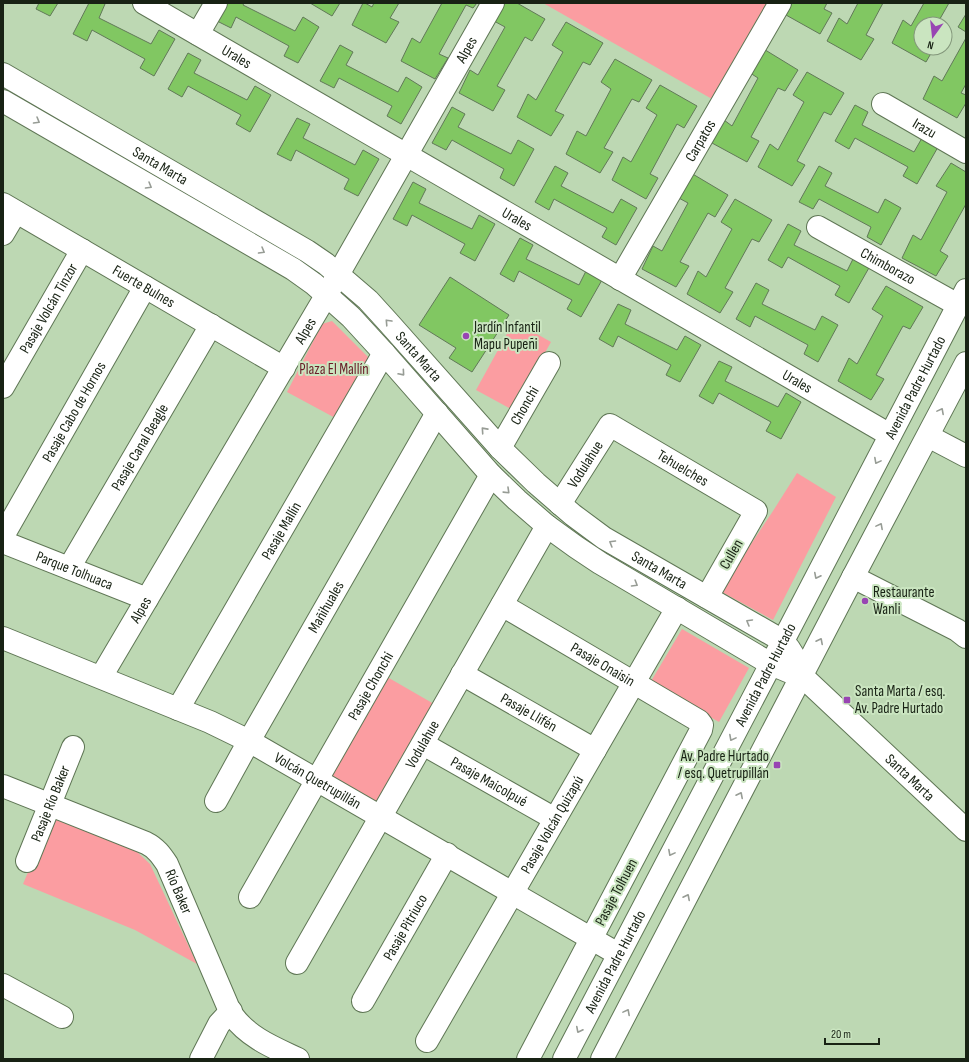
<svg xmlns="http://www.w3.org/2000/svg" width="969" height="1062" font-family="'Sofia Sans Condensed',sans-serif">
  <rect width="100%" height="100%" fill="#bdd8b3"/>
  <g fill="#fb9da1">
    <path d="M543 3H767L712 99Z"/>
    <path d="M332 321 372 361 339 420 287 392 322 324Z"/>
    <path d="M514 321 551 342 513 410 476 390Z"/>
    <path d="M797 473 836 497 773 620 720 591 773 511Z"/>
    <path d="M682 629 749 668 719 722 650 683Z"/>
    <path d="M382 674 434 704 377 802 325 772Z"/>
    <path d="M51 818 134 849 150 864 197 964 135 930 23 884Z"/>
  </g>
  <g fill="#81c762" stroke="#617958">
    <path d="M39 3H58L50 16 36 9Z"/>
    <path d="M89 3H103L105 4 99 18 151 44 159 30 175 39 154 76 140 68 145 59 92 30 87 41 73 34Z"/>
    <path d="M227 3H244L243 5 295 31 303 17 319 27 298 63 284 56 289 46 236 17 231 28 217 21Z"/>
    <path d="M310 3H340L332 16Z"/>
    <path d="M363 3H365L372 7 374 3H399L390 18 399 22 386 43 352 25Z"/>
    <path d="M442 3H477L473 8 466 5 439 54 448 58 435 79 401 61 412 38 420 43Z"/>
    <path d="M505 3H517L545 19 532 41 525 37 497 86 505 90 493 111 459 93 470 70 478 75 505 27 494 21Z"/>
    <path d="M792 3H827L824 9 832 13 820 34 786 15Z"/>
    <path d="M858 3H883L866 35 874 39 861 60 827 41 839 18 847 24Z"/>
    <path d="M924 3H949L937 24H921V48H934L926 62 892 43 903 20 911 26Z"/>
    <path d="M966 14V32L958 27Z"/>
    <path d="M566 22 603 43 590 65 583 62 555 111 564 115 551 136 517 117 528 94 536 100 563 52 552 45Z"/>
    <path d="M966 38V84L961 93 966 95V103L957 118 923 99 934 76 942 81Z"/>
    <path d="M340 45 353 52 346 65 398 92 406 77 422 87 401 124 387 116 392 106 339 78 334 88 320 81Z"/>
    <path d="M762 48 798 70 785 91 778 88 751 137 759 141 747 162 712 143 724 120 732 126 758 78 747 71Z"/>
    <path d="M188 53 201 60 194 73 247 100 255 86 271 95 250 132 236 124 241 115 188 86 182 97 168 89Z"/>
    <path d="M615 59 652 80 639 102 632 99 604 148 613 152 600 173 566 154 577 131 586 136 611 89 601 82Z"/>
    <path d="M807 72 844 93 831 115 824 112 797 161 805 165 792 186 758 167 770 144 778 150 804 102 793 95Z"/>
    <path d="M660 85 697 106 684 128 677 124 650 174 658 178 646 199 612 180 623 157 631 162 657 115 646 108Z"/>
    <path d="M855 105 868 112 862 125 914 152 922 138 938 147 917 184 903 176 908 167 855 138 849 149 835 141Z"/>
    <path d="M452 107 465 114 458 127 511 154 518 140 534 149 514 186 500 178 504 169 452 140 446 150 432 143Z"/>
    <path d="M297 118 310 124 303 138 355 165 363 150 379 159 358 196 344 189 349 179 296 150 291 161 277 154Z"/>
    <path d="M951 163 966 172V204L940 251 948 256 936 276 902 258 913 235 921 240 947 192 936 186Z"/>
    <path d="M555 166 568 173 561 186 613 213 621 199 637 208 616 245 602 237 607 228 554 199 549 210 535 202Z"/>
    <path d="M819 166 832 173 825 186 878 213 885 199 901 208 881 245 867 237 871 227 819 199 813 209 799 202Z"/>
    <path d="M691 173 728 195 715 217 708 213 680 262 689 266 676 287 642 269 653 246 662 251 688 203 677 197Z"/>
    <path d="M413 182 426 189 419 203 472 229 479 215 495 224 475 261 460 253 465 244 412 215 407 226 393 219Z"/>
    <path d="M735 199 772 220 759 242 752 239 725 288 733 292 720 313 687 294 698 271 706 277 732 229 721 222Z"/>
    <path d="M788 224 801 231 794 245 847 271 854 257 870 266 849 303 835 295 840 286 788 257 782 268 768 260Z"/>
    <path d="M520 238 533 245 526 259 579 285 586 271 602 280 581 317 567 309 572 300 519 271 514 282 500 274Z"/>
    <path d="M450 277 509 315 472 372 449 358 456 348 419 325Z"/>
    <path d="M756 283 769 290 762 304 815 330 822 316 838 325 818 362 804 354 808 345 755 316 750 327 736 319Z"/>
    <path d="M886 286 923 307 910 329 903 326 876 375 884 379 871 400 838 381 849 358 857 364 883 316 872 309Z"/>
    <path d="M618 304 631 310 625 324 677 350 685 336 701 345 680 382 666 375 671 365 618 336 613 347 599 339Z"/>
    <path d="M719 361 732 367 725 381 778 407 786 393 801 402 781 439 766 431 771 422 719 393 713 404 699 396Z"/>
  </g>
  <g fill="none" stroke-linecap="round" stroke-linejoin="round">
    <defs>
      <g id="minor">
        <path id="s1" d="M144 3 890 435"/>
        <path d="M198 34 216 3"/>
        <path id="s2" d="M3 74 307 251 326 264 368 300 388 322 500 448 536 483 573 515 604 538 783 641C793 652 798 662 802 676"/>
        <path id="s3" d="M3 101 293 269 314 284 351 317 384 353 491 475 517 500 547 526 576 547 600 563 771 664 790 672 802 676 966 830"/>
        <path id="s4" d="M883 104 966 152"/>
        <path id="s5" d="M3 204 284 368"/>
        <path id="s6" d="M818 227 958 305"/>
        <path d="M3 234 16 212"/>
        <path id="s7" d="M620 279 780 3"/>
        <path id="s8" d="M3 387 82 250"/>
        <path d="M928 436 966 456"/>
        <path id="s9" d="M500 448 549 363"/>
        <path id="s10" d="M560 504 610 425 756 511 707 597"/>
        <path id="s11" d="M3 536 145 287"/>
        <path id="s12" d="M3 542 147 599"/>
        <path id="s13" d="M69 568 211 325"/>
        <path d="M853 577 957 630 966 637"/>
        <path id="s14" d="M502 605 699 721 702 725 701 730 528 1059"/>
        <path id="s15" d="M3 638 210 722 249 741 618 954"/>
        <path id="s16" d="M462 674 595 750"/>
        <path id="s17" d="M101 677 327 294 493 3"/>
        <path id="s18" d="M178 709 384 353"/>
        <path id="s19" d="M423 744 555 819"/>
        <path id="s20" d="M3 786 146 843C156 848 161 855 167 864L226 1002C228 1007 230 1012 233 1016 249 1038 275 1048 298 1059"/>
        <path id="s21" d="M216 801 249 741 437 413"/>
        <path id="s22" d="M27 861 73 747"/>
        <path id="s23" d="M250 897 491 475"/>
        <path id="s24" d="M297 963 547 526"/>
        <path d="M3 985 62 1017"/>
        <path id="s25" d="M363 1001 447 854"/>
        <path id="s26" d="M427 1041 677 608"/>
        <path d="M201 1059 219 1024 231 1011"/>
      </g>
      <g id="major">
        <path id="s27" d="M564 1059 783 641 966 290"/>
        <path d="M602 1059 853 577 966 363"/>
      </g>
    </defs>
    <use href="#minor" stroke="#5f7655" stroke-width="24"/>
    <use href="#major" stroke="#5f7655" stroke-width="24"/>
    <use href="#minor" stroke="#fff" stroke-width="22"/>
    <use href="#major" stroke="#fff" stroke-width="22"/>
  </g>
  <defs><path id="oneway-chevron" d="M-2-3.5L2.5 0L-2 3.5" fill="none" stroke-width="1.6" stroke-linecap="round" stroke-linejoin="round"/></defs>
  <g stroke="#979c95">
    <use href="#oneway-chevron" transform="translate(37 121) rotate(30)"/>
    <use href="#oneway-chevron" transform="translate(149 186) rotate(30)"/>
    <use href="#oneway-chevron" transform="translate(262 251) rotate(30)"/>
    <use href="#oneway-chevron" transform="translate(388 322) rotate(-133)"/>
    <use href="#oneway-chevron" transform="translate(402 373) rotate(49)"/>
    <use href="#oneway-chevron" transform="translate(941 411) rotate(-62)"/>
    <use href="#oneway-chevron" transform="translate(484 430) rotate(-132)"/>
    <use href="#oneway-chevron" transform="translate(877 461) rotate(118)"/>
    <use href="#oneway-chevron" transform="translate(507 491) rotate(44)"/>
    <use href="#oneway-chevron" transform="translate(880 526) rotate(-62)"/>
    <use href="#oneway-chevron" transform="translate(612 543) rotate(-149)"/>
    <use href="#oneway-chevron" transform="translate(817 576) rotate(117)"/>
    <use href="#oneway-chevron" transform="translate(635 584) rotate(31)"/>
    <use href="#oneway-chevron" transform="translate(749 622) rotate(-150)"/>
    <use href="#oneway-chevron" transform="translate(820 641) rotate(-63)"/>
    <use href="#oneway-chevron" transform="translate(732 738) rotate(118)"/>
    <use href="#oneway-chevron" transform="translate(740 795) rotate(-63)"/>
    <use href="#oneway-chevron" transform="translate(671 853) rotate(118)"/>
    <use href="#oneway-chevron" transform="translate(687 897) rotate(-63)"/>
    <use href="#oneway-chevron" transform="translate(627 1012) rotate(-62)"/>
    <use href="#oneway-chevron" transform="translate(579 1030) rotate(117)"/>
  </g>
  <g fill="#9845b3" stroke="#cae5c0" stroke-width="1.5">
    <circle cx="466" cy="336" r="4"/>
    <circle cx="865" cy="601" r="4"/>
    <rect x="843" y="696" width="8" height="8" rx="2"/>
    <rect x="773" y="761" width="8" height="8" rx="2"/>
  </g>
  <g text-anchor="middle" stroke-width="4" stroke-linejoin="round" paint-order="stroke">
    <g font-size="15" fill="#182214" stroke="#cae5c0">
      <text dy="5" stroke="none"><textPath href="#s17" startOffset="726">Alpes</textPath></text>
      <text dy="5" stroke="none"><textPath href="#s1" startOffset="107">Urales</textPath></text>
      <text dy="5" stroke="none"><textPath href="#s4" startOffset="48">Irazu</textPath></text>
      <text dy="5" stroke="none"><textPath href="#s7" startOffset="160">Carpatos</textPath></text>
      <text dy="5" stroke="none"><textPath href="#s2" startOffset="182">Santa Marta</textPath></text>
      <text dy="5" stroke="none"><textPath href="#s1" startOffset="431">Urales</textPath></text>
      <text dy="5" stroke="none"><textPath href="#s6" startOffset="80">Chimborazo</textPath></text>
      <text dy="5" stroke="none"><textPath href="#s5" startOffset="163">Fuerte Bulnes</textPath></text>
      <text dy="5" stroke="none"><textPath href="#s8" startOffset="91">Pasaje Volcán Tinzor</textPath></text>
      <text dy="5" stroke="none"><textPath href="#s17" startOffset="402">Alpes</textPath></text>
      <text dy="5" stroke="none"><textPath href="#s2" startOffset="506">Santa Marta</textPath></text>
      <text dy="5" stroke="none"><textPath href="#s1" startOffset="755">Urales</textPath></text>
      <text dy="5" stroke="none"><textPath href="#s27" startOffset="758">Avenida Padre Hurtado</textPath></text>
      <text dy="5" stroke="none"><textPath href="#s9" startOffset="49">Chonchi</textPath></text>
      <text dy="5" stroke="none"><textPath href="#s11" startOffset="143">Pasaje Cabo de Hornos</textPath></text>
      <text dy="5" stroke="none"><textPath href="#s13" startOffset="140">Pasaje Canal Beagle</textPath></text>
      <text dy="5" stroke="none"><textPath href="#s10" startOffset="47">Vodulahue</textPath></text>
      <text dy="5" stroke="none"><textPath href="#s10" startOffset="178">Tehuelches</textPath></text>
      <text dy="5" stroke="none"><textPath href="#s18" startOffset="206">Pasaje Mallín</textPath></text>
      <text transform="translate(731 554) rotate(-60)" y="5">Cullen</text>
      <text dy="5" stroke="none"><textPath href="#s2" startOffset="830">Santa Marta</textPath></text>
      <text dy="5" stroke="none"><textPath href="#s12" startOffset="77">Parque Tolhuaca</textPath></text>
      <text dy="5" stroke="none"><textPath href="#s21" startOffset="223">Mañihuales</textPath></text>
      <text dy="5" stroke="none"><textPath href="#s17" startOffset="78">Alpes</textPath></text>
      <text dy="5" stroke="none"><textPath href="#s14" startOffset="117">Pasaje Onaisin</textPath></text>
      <text dy="5" stroke="none"><textPath href="#s27" startOffset="434">Avenida Padre Hurtado</textPath></text>
      <text dy="5" stroke="none"><textPath href="#s23" startOffset="243">Pasaje Chonchi</textPath></text>
      <text dy="5" stroke="none"><textPath href="#s16" startOffset="77">Pasaje Llifén</textPath></text>
      <text dy="5" stroke="none"><textPath href="#s24" startOffset="252">Vodulahue</textPath></text>
      <text dy="5" stroke="none"><textPath href="#s3" startOffset="1142">Santa Marta</textPath></text>
      <text dy="5" stroke="none"><textPath href="#s15" startOffset="346">Volcán Quetrupillán</textPath></text>
      <text dy="5" stroke="none"><textPath href="#s19" startOffset="76">Pasaje Maicolpué</textPath></text>
      <text dy="5" stroke="none"><textPath href="#s22" startOffset="62">Pasaje Río Baker</textPath></text>
      <text dy="5" stroke="none"><textPath href="#s26" startOffset="250">Pasaje Volcán Quizapú</textPath></text>
      <text dy="5" stroke="none"><textPath href="#s20" startOffset="214">Río Baker</textPath></text>
      <text transform="translate(616 892) rotate(-62)" y="5">Pasaje Tolhuen</text>
      <text dy="5" stroke="none"><textPath href="#s25" startOffset="85">Pasaje Pitriuco</textPath></text>
      <text dy="5" stroke="none"><textPath href="#s27" startOffset="110">Avenida Padre Hurtado</textPath></text>
    </g>
    <g font-size="15" fill="#182214" stroke="#cae5c0" text-anchor="start">
      <text x="474" y="332">Jardín Infantil<tspan x="474" dy="17">Mapu Pupeñi</tspan></text>
      <text x="873" y="597">Restaurante<tspan x="873" dy="17">Wanli</tspan></text>
      <text x="855" y="696">Santa Marta / esq.<tspan x="855" dy="17">Av. Padre Hurtado</tspan></text>
      <text x="769" y="761" text-anchor="end">Av. Padre Hurtado<tspan x="769" dy="17">/ esq. Quetrupillán</tspan></text>
    </g>
    <g font-size="15" fill="#681b26" stroke="#cae5c0">
      <text x="334" y="374">Plaza El Mallín</text>
    </g>
  </g>
  <rect width="969" height="1062" fill="none" stroke="#182214" stroke-width="8"/>
  <g transform="translate(933 36) rotate(195)"><circle r="19" fill="#cae5c0" stroke="#83977b"/>
  <path d="M0-3L7 15L0 10L-7 15Z" fill="#9845b3"/>
  <text y="-6" font-size="11" font-weight="bold" text-anchor="middle" fill="#182214">N</text>
  </g>
  <path d="M825 1038v6h54v-6" fill="none" stroke="#182214" stroke-width="2"/>
  <text x="831" y="1038" font-size="12" fill="#182214" stroke="#cae5c0" stroke-width="3" paint-order="stroke">20 m</text>
</svg>
